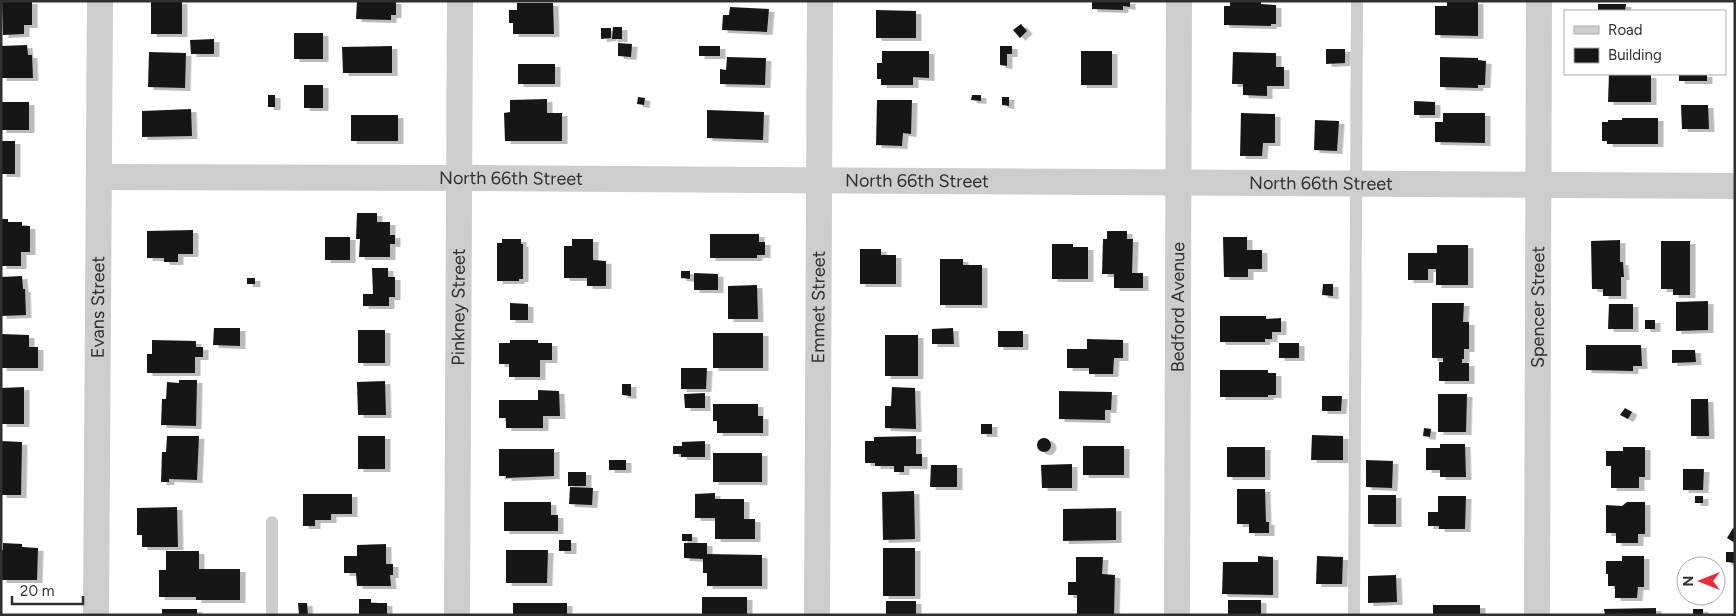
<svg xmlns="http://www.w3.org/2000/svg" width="1736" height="616" font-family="Figtree,sans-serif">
  <defs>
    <filter id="shadow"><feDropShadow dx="5.5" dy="3" stdDeviation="0" flood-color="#0004"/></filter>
  </defs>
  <rect width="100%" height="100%" fill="#fff"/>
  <g fill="#171717" filter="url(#shadow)">
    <path d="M2 1H32V25H24V34L3 35Z"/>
    <rect x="151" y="1" width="31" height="33"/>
    <path d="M357 1H396V15H391V20L356 19Z"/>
    <path d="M1092 1H1130V7L1123 6V10L1092 9Z"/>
    <path d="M1230 1H1261V4L1276 5V24H1271V26L1224 25V6H1230Z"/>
    <path d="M1447 1H1478V36L1435 35V6H1447Z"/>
    <path d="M517 3H553L554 34H513V23H509V10H517Z"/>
    <path d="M1598 4H1626L1625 11H1598Z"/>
    <path d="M730 7 769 9 767 32 722 30 723 15H729Z"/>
    <path d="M876 10 916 11V38H876Z"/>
    <path d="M1021 24 1027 31 1020 38 1013 30Z"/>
    <path d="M613 27H622V39H612Z"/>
    <path d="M601 28H611V38L601 39Z"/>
    <rect x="294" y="33" width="29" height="26"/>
    <path d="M214 39V54H191L190 40Z"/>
    <path d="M618 43 632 44 631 57 618 56Z"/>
    <path d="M27 45 28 55H32L33 78H1V46Z"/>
    <path d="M392 46V73H343L342 47Z"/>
    <rect x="699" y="46" width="21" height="10"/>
    <path d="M1000 46H1012V54H1007V66L1000 65Z"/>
    <path d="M1326 49H1345V63L1326 64Z"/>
    <path d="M882 51H929V78L913 77V85H881V79H877V63H882Z"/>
    <rect x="1081" y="51" width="31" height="34"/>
    <path d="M149 52 186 53 185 88 148 87Z"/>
    <path d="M1233 52 1276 53V67H1284V86H1267V96L1243 95V84H1232Z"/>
    <path d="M727 57 766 58 765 85 720 84V69L726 70Z"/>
    <path d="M1440 57 1478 58V60L1486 61 1485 85H1478V88L1440 87Z"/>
    <rect x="518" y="64" width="37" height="20"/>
    <path d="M1609 74 1651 75V102H1608Z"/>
    <rect x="1679" y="74" width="28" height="7"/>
    <rect x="304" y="85" width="19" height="23"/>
    <rect x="268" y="95" width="7" height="12"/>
    <path d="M972 95H981V101L971 100Z"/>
    <path d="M638 97 645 98 644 105 637 104Z"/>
    <path d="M1002 97H1009V106L1002 105Z"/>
    <path d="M547 99V113H562V141H505L504 113 510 112V100Z"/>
    <path d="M877 100H912L911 134 903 133 902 146 876 145Z"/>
    <path d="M1414 101 1435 102V115H1414Z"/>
    <rect x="1" y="102" width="28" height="28"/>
    <path d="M1681 105H1708L1709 129H1682Z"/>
    <path d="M191 109 192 136 142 137V111Z"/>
    <path d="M707 110 764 112 763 140 707 138Z"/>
    <path d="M1241 113 1275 114V143H1263L1262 156H1240Z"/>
    <path d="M1443 113H1485V143L1435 142V122H1443Z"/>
    <rect x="351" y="115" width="47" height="26"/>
    <path d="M1622 118H1658V144H1607V141H1602V122H1608V120H1622Z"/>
    <path d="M1315 120 1339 121 1337 151 1314 150Z"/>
    <rect x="1" y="141" width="14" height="33"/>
    <path d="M357 213H377V222H390V235H395V244H390V257H359L360 239H356Z"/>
    <path d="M1 219H8V222H22V226H30V252H21V266H1Z"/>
    <path d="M193 230V254H178V262H164V258H147V231Z"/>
    <path d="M1107 231H1127V239H1133L1132 273H1143V288H1114V274H1102L1103 239H1107Z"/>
    <path d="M710 234H759V242H765V255H757V258H710Z"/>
    <rect x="325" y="237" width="25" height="23"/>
    <path d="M1223 237H1247V250H1262V269H1248V277H1224Z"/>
    <path d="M502 239H521V244H523V279H519V281H497V243H502Z"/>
    <path d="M572 239H593V260L606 261V286H587V278H564V246H572Z"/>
    <path d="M1620 240V262H1623L1624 277H1621V296H1603V289H1592L1591 241Z"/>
    <path d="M1661 241H1690V295H1673V289H1661Z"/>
    <path d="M1052 244H1073V247H1088V279H1052Z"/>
    <path d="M1437 245H1468V285H1436V269H1428V280H1408V253H1437Z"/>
    <path d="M860 249H881V255H896V284H860Z"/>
    <path d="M940 259H963V265H982V305H940Z"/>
    <path d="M372 268H388V277H395V297H389V306H363V294H373Z"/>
    <path d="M681 271H690V279L681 278Z"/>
    <path d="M694 273 718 274V290H694Z"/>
    <path d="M22 276 23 289H25L26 315 1 316V277Z"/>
    <rect x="247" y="278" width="8" height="6"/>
    <path d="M1323 284H1333V296L1322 295Z"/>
    <path d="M757 285 758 319H728V286Z"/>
    <path d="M1708 301V330L1676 331V302Z"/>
    <path d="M510 303 528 304V320H510Z"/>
    <path d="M1432 303H1464L1463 322H1469V349H1464V359H1462V363H1469V381H1439V362H1443V358H1432Z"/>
    <path d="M1609 304H1633V329H1608Z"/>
    <path d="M1220 316H1266V319L1281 318V332H1272V339H1265V342H1220Z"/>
    <rect x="1645" y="320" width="10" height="9"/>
    <path d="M214 328H240V346L213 345Z"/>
    <path d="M953 328 954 344H932V329Z"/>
    <rect x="358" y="330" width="27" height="33"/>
    <rect x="998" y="331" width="25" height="16"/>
    <rect x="713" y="333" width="50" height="35"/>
    <path d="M1 334 29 335V347H38V368H1Z"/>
    <rect x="885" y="335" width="33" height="41"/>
    <path d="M1087 339 1123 340V358H1114L1113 374H1089V368H1067V349H1087Z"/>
    <path d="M152 340 196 341V347H203V357H195V373H147V354H152Z"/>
    <path d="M510 340H538V343H552V360H540V377H509V364H499V343H510Z"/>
    <rect x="1279" y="343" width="20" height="15"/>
    <path d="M1586 345H1641L1642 366H1633V371L1586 370Z"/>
    <path d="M1672 350H1695L1696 362 1672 363Z"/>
    <path d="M681 368H707L706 389H681Z"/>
    <path d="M1220 370H1268V373H1276V395H1268V397H1220Z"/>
    <path d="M179 380H197L196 426 161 425 162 399H166L167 382 179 383Z"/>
    <path d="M385 381 386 415H358L357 382Z"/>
    <path d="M622 384H631V396L622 395Z"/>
    <path d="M24 387V424H1V388Z"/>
    <path d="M892 387 915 388 916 429 885 428V406H891Z"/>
    <path d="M538 390 559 391 560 416H543V428H506V418H499V400H538Z"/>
    <path d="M1059 391 1112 392 1111 410H1105V420L1059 419Z"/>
    <path d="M705 393V408H685L684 394Z"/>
    <path d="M1438 394H1467L1466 432H1438Z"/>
    <path d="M1322 396H1342L1341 411H1322Z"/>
    <path d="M1691 399H1708L1709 436H1691Z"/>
    <path d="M713 404H758V416H763V433H717V421H713Z"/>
    <path d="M1625 408 1632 412 1628 419 1620 415Z"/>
    <rect x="981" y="424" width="11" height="10"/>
    <path d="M1424 428 1431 429 1430 437 1423 436Z"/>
    <path d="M1312 435 1343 436V460H1311Z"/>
    <path d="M167 436H199L197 480 169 479V482H161L162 452H166Z"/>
    <rect x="358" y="436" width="27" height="33"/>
    <path d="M916 436V454H922V466H904V472H894V466H875V463H865V441H874V437Z"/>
    <circle cx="1044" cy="445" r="7"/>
    <path d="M1 441 22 442 21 495H1Z"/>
    <path d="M705 441V457H681V454H673V446H682V442Z"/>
    <path d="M1440 444H1465L1466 477H1440V470H1426V448H1440Z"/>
    <rect x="1083" y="446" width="41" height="29"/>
    <rect x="1227" y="447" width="38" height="30"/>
    <path d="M1623 447H1645V477H1639V488H1611V466H1606V451H1623Z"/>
    <path d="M499 449H554V476L506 478V476H499Z"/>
    <rect x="713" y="453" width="49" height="29"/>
    <rect x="609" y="460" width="17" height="10"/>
    <path d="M1366 460 1393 461 1392 488 1366 487Z"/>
    <path d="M1072 464V488H1042L1041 465Z"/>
    <path d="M931 465H957V487H930Z"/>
    <path d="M1683 469H1704L1703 490H1683Z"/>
    <rect x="568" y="472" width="18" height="14"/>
    <path d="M570 487 593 488 592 505 569 504Z"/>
    <path d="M1237 489H1265L1266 522H1269V533H1249V524H1237Z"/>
    <path d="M914 491 915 539 883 540 882 492Z"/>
    <path d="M715 493V499H744V519H755V539H715V518H695V494Z"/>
    <path d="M303 494H352V514H331V520H315V526H303Z"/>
    <rect x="1368" y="495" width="28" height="29"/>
    <path d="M1438 496H1466L1465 529H1439V526H1428V512H1438Z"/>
    <rect x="1695" y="496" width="8" height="7"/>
    <path d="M504 502H551V515H558V531H504Z"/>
    <path d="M1627 502H1645V534H1638V543H1616V533H1606V505L1622 506Z"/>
    <path d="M177 507 178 547H142V535H137V508Z"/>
    <path d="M1116 508V540L1063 541V509Z"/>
    <path d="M1733 528 1735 529V543L1727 538Z"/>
    <rect x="682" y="534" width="10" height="7"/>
    <rect x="559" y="540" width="12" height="11"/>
    <path d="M3 543 22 544V547L38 548 37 580H1V550H3Z"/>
    <path d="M684 543H707V554L762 555V586H707V573H703V559L684 558Z"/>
    <path d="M386 544V564H393V575H390L391 586H357L356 573H344V556H357V545Z"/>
    <rect x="883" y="548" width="32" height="48"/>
    <path d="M506 550H548L547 583H506Z"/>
    <path d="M166 551H199V569H240V600H196V597H159V570H166Z"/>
    <path d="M1726 552H1735V563L1726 562Z"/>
    <path d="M1258 556 1273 557V595L1222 594 1223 562H1258Z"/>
    <path d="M1317 556 1343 557 1342 584H1316Z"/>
    <path d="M1622 556H1644V587H1638L1637 598H1615V586H1608V574H1606V561H1622Z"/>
    <path d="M1076 557H1103L1102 574 1115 575 1114 615H1077V595H1068V582H1076Z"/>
    <path d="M1396 575 1397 602 1368 603V576Z"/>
    <rect x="702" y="597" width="45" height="18"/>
    <path d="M359 599H371V603H387V615H359Z"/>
    <rect x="1228" y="600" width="33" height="15"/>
    <rect x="886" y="601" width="30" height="14"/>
    <path d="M298 603H307L308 615H299Z"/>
    <rect x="513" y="603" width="54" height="12"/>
    <rect x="1433" y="605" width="47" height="10"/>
    <path d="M1656 608V615H1605L1604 609Z"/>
    <rect x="162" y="609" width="35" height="6"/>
    <rect x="1693" y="609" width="10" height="6"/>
  </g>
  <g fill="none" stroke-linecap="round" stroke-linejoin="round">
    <g stroke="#cdcdcd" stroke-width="12">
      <path d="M272 615V522"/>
      <path d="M1354 615 1357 1"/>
    </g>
    <g stroke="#cdcdcd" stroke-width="26">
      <path id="s1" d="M99 177 459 178 1735 186"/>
      <path id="s2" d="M96 615 100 1"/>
      <path id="s3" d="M457 615 460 1"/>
      <path id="s4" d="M817 615 820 1"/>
      <path id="s5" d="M1177 615 1179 1"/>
      <path id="s6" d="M1537 615 1539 1"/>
    </g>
  </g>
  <g text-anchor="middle" stroke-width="5" stroke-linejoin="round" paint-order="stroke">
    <g font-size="18" fill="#303030" stroke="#fff">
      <text dy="6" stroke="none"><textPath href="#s1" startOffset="412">North 66th Street</textPath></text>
      <text dy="6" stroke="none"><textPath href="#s1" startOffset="818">North 66th Street</textPath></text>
      <text dy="6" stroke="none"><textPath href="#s1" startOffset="1222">North 66th Street</textPath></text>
      <text dy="6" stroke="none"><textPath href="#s2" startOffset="308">Evans Street</textPath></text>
      <text dy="6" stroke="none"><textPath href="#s3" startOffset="308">Pinkney Street</textPath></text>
      <text dy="6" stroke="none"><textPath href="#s4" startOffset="308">Emmet Street</textPath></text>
      <text dy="6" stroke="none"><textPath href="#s5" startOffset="308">Bedford Avenue</textPath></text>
      <text dy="6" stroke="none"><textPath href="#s6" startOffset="308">Spencer Street</textPath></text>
    </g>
  </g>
  <rect width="1736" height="616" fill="none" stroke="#303030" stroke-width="5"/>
  <rect x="1564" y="10" width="162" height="65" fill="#ffffff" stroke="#acacac"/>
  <rect x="1574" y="26" width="25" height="8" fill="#cdcdcd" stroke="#acacac"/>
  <text x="1608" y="35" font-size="15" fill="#303030">Road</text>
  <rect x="1574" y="48" width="25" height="15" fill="#171717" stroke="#acacac"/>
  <text x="1608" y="60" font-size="15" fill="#303030">Building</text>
  <g transform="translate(1701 581) rotate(270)"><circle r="24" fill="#ffffff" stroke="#acacac"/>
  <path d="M0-4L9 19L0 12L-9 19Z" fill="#ed2b35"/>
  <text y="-8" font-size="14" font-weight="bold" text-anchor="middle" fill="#303030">N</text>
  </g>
  <path d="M12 596v8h71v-8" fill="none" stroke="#303030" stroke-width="2.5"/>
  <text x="20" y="596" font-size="15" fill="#303030" stroke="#ffffff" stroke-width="4" paint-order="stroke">20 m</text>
</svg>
